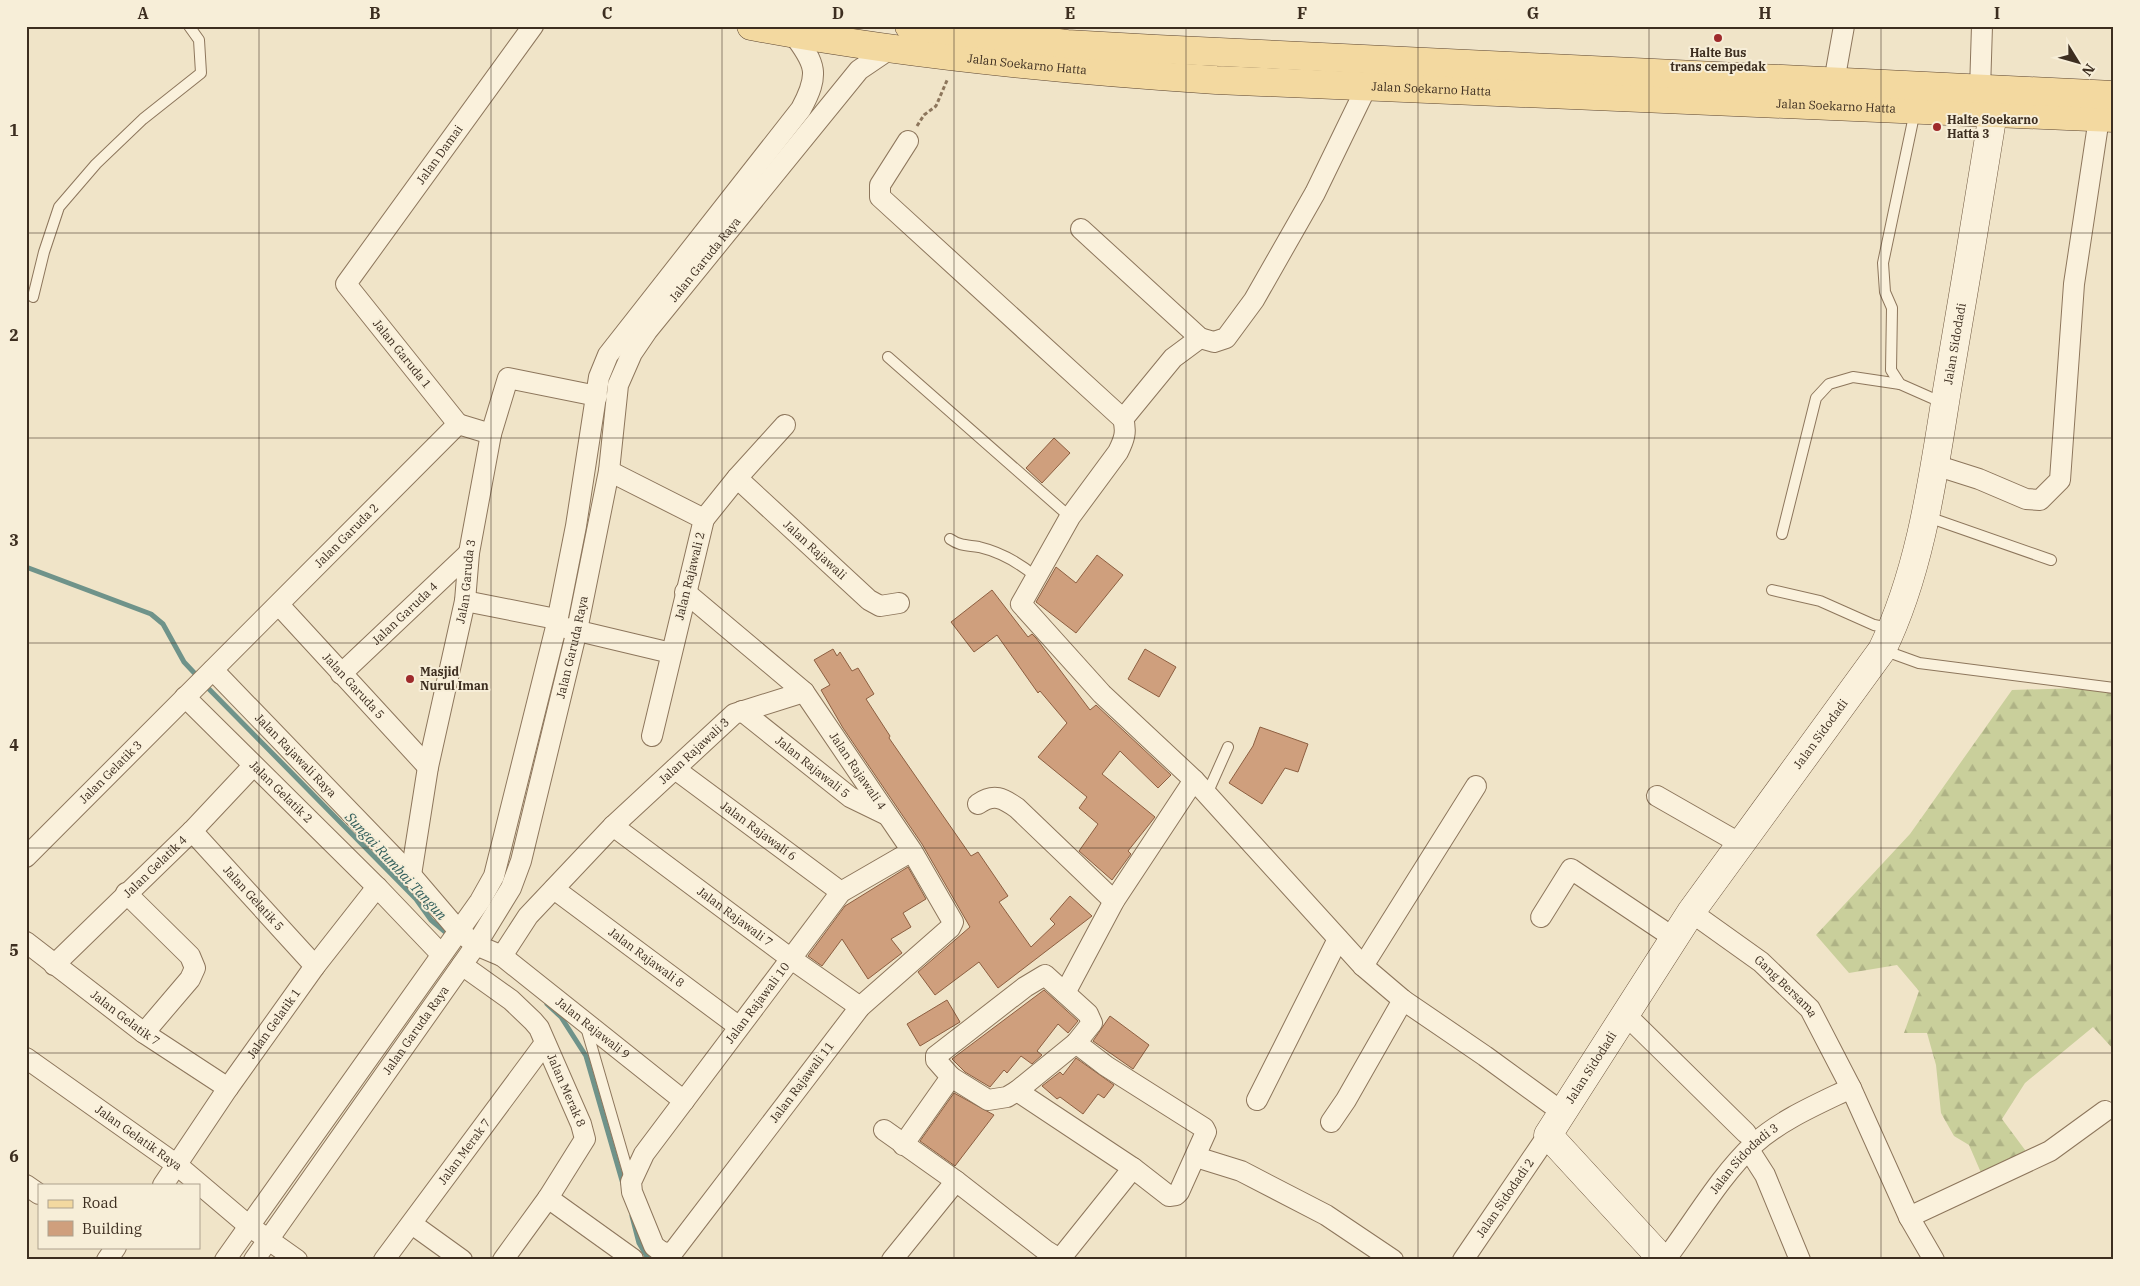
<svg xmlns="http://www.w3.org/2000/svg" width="2140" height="1286" font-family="'IBM Plex Serif',serif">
  <defs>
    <pattern id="forest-firs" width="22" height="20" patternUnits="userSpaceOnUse" patternTransform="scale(1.25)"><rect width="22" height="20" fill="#c9cf9b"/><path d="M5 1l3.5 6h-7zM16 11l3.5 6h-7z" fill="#aeb285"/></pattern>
  </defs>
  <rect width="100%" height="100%" fill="#f0e4c8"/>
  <path fill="url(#forest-firs)" d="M2114 687V1050L2093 1027 2025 1083 2002 1119 2028 1154 1982 1175 1969 1145 1954 1136 1941 1113 1936 1065 1927 1033H1904L1919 991 1897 965 1849 973 1816 935 1910 834 2012 690Z"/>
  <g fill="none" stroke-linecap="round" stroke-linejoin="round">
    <g stroke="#6f938a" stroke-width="5">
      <path d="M26 567 151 614 163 624 184 662 200 679"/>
      <path d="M205 685 416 899 431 920 450 936"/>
      <path d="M547 1004 561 1017 586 1056 623 1184"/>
      <path d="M632 1216 639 1243 649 1260"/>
    </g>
  </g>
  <g fill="#cf9f7d" stroke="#8d5f41">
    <path d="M1054 438 1070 453 1042 483 1026 468Z"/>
    <path d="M1097 555 1123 575 1076 633 1036 602 1056 567 1076 583Z"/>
    <path d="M992 590 1028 637 1032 634 1036 638 1090 710 1096 705 1171 775 1158 788 1120 751 1102 774 1155 817 1128 851 1131 854 1112 880 1079 851 1098 824 1079 808 1087 797 1038 757 1067 723 1040 691 1038 693 997 635 974 652 951 622Z"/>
    <path d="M833 649 837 656 840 652 852 671 858 668 874 694 866 699 890 736 889 738 971 856 978 852 1008 896 999 902 1031 947 1055 924 1050 919 1070 896 1092 916 998 988 979 962 935 995 918 972 970 927 922 844 843 728 821 690 830 685 814 660Z"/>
    <path d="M1145 649 1176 667 1159 697 1128 679Z"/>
    <path d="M1260 727 1308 744 1298 772 1285 768 1262 804 1229 783 1253 746Z"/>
    <path d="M908 867 926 899 903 913 911 927 891 939 902 953 868 979 842 939 822 966 808 956 845 906Z"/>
    <path d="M1044 990 1078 1021 1068 1033 1058 1024 1037 1051 1042 1055 1032 1064 1021 1056 1007 1073 1004 1070 990 1087 965 1072 952 1059Z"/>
    <path d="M947 1000 960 1022 920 1046 907 1024Z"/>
    <path d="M1110 1016 1149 1045 1133 1069 1093 1041Z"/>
    <path d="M1076 1058 1114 1085 1104 1098 1098 1094 1083 1114 1060 1097 1057 1099 1042 1086 1060 1072 1063 1075Z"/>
    <path d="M954 1093 994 1115 955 1166 920 1141Z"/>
  </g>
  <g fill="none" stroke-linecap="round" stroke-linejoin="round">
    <defs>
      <g id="lane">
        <path d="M1915 111 1883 263 1885 292 1892 308 1891 370 1900 384 1943 403"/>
        <path d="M33 297 44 252 59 207 96 164 143 119 201 73 199 40 189 26"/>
        <path d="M888 357 1070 517"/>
        <path d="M1925 516 2051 560"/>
        <path d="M1782 534 1816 398 1829 384 1853 377 1900 384"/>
        <path d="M950 539C960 546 967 545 979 547 1000 552 1018 562 1035 576"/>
        <path d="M1772 590 1820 601 1874 625 1889 628"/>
        <path d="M1883 650 1919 663 2114 688"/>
        <path d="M1207 794 1228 747"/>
        <path d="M586 1027 630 1179"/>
      </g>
      <g id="street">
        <path d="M1834 82 1844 26"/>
        <path d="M1980 90 1982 26"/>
        <path d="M908 141 880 185V197L1123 419C1127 432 1124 440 1118 452L1070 517 1021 604 1102 694 1194 780 1363 966 1403 1000 1485 1056 1562 1112"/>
        <path d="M1081 229 1200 338 1214 342 1226 338 1254 300 1315 193 1366 88"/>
        <path d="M1123 419 1173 358 1200 338"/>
        <path id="s1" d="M458 424 346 284 533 26"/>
        <path d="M458 424 491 434"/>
        <path d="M1935 465 1979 479 2026 499 2040 500 2060 480 2074 284 2099 118"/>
        <path d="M609 471 704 519 652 736"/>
        <path id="s2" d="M737 478 869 600 880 606 899 603"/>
        <path d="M704 519 737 478 785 425"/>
        <path id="s3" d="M685 592 804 692 912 851 953 922 950 928 860 1007 673 1252 663 1253 654 1246 632 1192 631 1182 644 1154 841 892 912 851"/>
        <path d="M465 601 556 619"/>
        <path id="s4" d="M279 605 428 767"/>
        <path d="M566 628 671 653"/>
        <path id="s5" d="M213 670 411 875 458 930 476 945 502 956 684 1101"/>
        <path id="s6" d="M341 674 469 553"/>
        <path id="s7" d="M185 697 377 887 441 954"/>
        <path id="s8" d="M742 711 850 797 885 814"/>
        <path id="s9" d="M675 769 841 892"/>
        <path d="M1657 796 1741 844"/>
        <path d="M978 804C994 793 1003 798 1017 808L1114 901"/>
        <path id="s10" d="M613 826 790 958 860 1007"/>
        <path id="s11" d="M192 831 315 966"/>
        <path id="s12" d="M26 857 458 424"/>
        <path id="s13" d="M411 875 428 767 465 601 469 553 491 434 508 378 597 396"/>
        <path id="s14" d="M554 889 738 1026"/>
        <path d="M126 893 190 956 195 968 190 979 144 1033"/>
        <path id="s15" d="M1691 912 1761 962 1810 1009 1851 1088 1909 1217 1934 1260"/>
        <path d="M1541 917 1571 869 1674 938"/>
        <path id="s16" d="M26 942 144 1033 228 1088"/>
        <path id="s17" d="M502 956 528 916 613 826 734 714 804 692"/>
        <path id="s18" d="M54 965 192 831 253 766"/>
        <path id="s19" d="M462 965 511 1000 533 1021 539 1028 581 1124 585 1139 548 1198 503 1260"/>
        <path d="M1363 966 1476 786"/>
        <path d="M1065 993 1114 901 1194 780"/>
        <path d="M1626 1015 1746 1133"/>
        <path d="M1076 1043 1106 1066 1204 1128 1206 1132 1179 1192 1176 1195 1169 1196 1133 1168"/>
        <path id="s20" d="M26 1058 177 1165 249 1226 297 1260"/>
        <path d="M951 1077 988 1100 1007 1097 1017 1091"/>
        <path d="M1257 1100 1338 939"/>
        <path d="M1331 1122 1346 1100 1403 1000"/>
        <path d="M884 1130 956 1181 1045 1250 1061 1260"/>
        <path d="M903 1145 951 1077 936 1060V1056L1025 987 1045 975 1088 1014 1092 1023 1076 1043 1017 1091 1133 1168 1060 1259"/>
        <path d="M1749 1150 1765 1175 1800 1260"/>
        <path d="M1196 1157 1241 1171 1326 1215 1393 1260"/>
        <path d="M26 1185 39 1194"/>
        <path id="s21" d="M163 1185 228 1088 315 966 377 887"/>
        <path d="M548 1198 633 1259"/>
        <path d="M1909 1217 2050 1151 2105 1111"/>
        <path d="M412 1224 462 1260"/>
        <path d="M107 1260 116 1247"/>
        <path d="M225 1260 480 901 494 876 556 627 576 526 599 377 608 355 801 109C820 74 816 64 793 34"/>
        <path id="s22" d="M254 1260 476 945 511 888 521 861 577 630 609 471 618 385 632 353 647 331 859 70 890 49"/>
        <path id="s23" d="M384 1260 545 1043"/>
        <path d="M892 1260 956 1181"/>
        <path id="s24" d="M1463 1260 1548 1135"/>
        <path id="s25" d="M1665 1260C1694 1222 1719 1177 1754 1144 1782 1119 1818 1104 1851 1088"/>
      </g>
      <g id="secondary">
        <path id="s26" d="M1663 1260 1548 1135 1691 912 1882 650C1921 570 1933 477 1947 390 1963 298 1978 205 1993 113"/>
      </g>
      <g id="primary">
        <path id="s27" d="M751 26C904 55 1061 70 1216 80L2114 118"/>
        <path d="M909 26 1067 44 1156 49 2114 95"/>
      </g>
    </defs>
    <use href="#lane" stroke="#8d765c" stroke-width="12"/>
    <use href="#street" stroke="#8d765c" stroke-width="22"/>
    <use href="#secondary" stroke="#6f573f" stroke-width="29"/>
    <use href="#primary" stroke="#5b4430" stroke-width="29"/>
    <path stroke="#8d765c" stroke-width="3" stroke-dasharray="4 2.5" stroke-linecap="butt" d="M917 126 924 115 936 106 948 78"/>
    <use href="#lane" stroke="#faf1dc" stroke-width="10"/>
    <use href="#street" stroke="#faf1dc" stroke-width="20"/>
    <use href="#secondary" stroke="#faf1dc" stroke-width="28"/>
    <use href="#primary" stroke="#f3d9a0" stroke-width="28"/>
  </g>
  <path fill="none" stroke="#3d2e20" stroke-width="1" stroke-opacity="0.55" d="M259 26V1260M491 26V1260M722 26V1260M954 26V1260M1186 26V1260M1418 26V1260M1649 26V1260M1881 26V1260M26 233H2114M26 438H2114M26 643H2114M26 848H2114M26 1053H2114"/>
  <g fill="#9e2a2b" stroke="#f7eed8" stroke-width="2">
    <circle cx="1718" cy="38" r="5"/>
    <circle cx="1937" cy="127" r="5"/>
    <circle cx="410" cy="679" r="5"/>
  </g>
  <g text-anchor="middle" stroke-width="4" stroke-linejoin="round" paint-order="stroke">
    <g font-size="12" font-weight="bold" fill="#3d2e20" stroke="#f7eed8" text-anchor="start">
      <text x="1718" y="57" text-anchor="middle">Halte Bus<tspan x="1718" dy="14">trans cempedak</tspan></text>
      <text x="1947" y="124">Halte Soekarno<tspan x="1947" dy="14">Hatta 3</tspan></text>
      <text x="420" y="676">Masjid<tspan x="420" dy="14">Nurul Iman</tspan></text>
    </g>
    <g font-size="12" fill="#3d2e20" stroke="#f7eed8">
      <text dy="4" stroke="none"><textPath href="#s27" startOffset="279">Jalan Soekarno Hatta</textPath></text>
      <text dy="4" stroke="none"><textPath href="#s27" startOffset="684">Jalan Soekarno Hatta</textPath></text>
      <text dy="4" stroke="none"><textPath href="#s27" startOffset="1089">Jalan Soekarno Hatta</textPath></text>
      <text dy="4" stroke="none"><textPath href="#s1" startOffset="339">Jalan Damai</textPath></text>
      <text dy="4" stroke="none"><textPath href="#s22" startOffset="1121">Jalan Garuda Raya</textPath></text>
      <text dy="4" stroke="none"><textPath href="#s26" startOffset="1075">Jalan Sidodadi</textPath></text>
      <text transform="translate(402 354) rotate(51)" y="4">Jalan Garuda 1</text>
      <text dy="4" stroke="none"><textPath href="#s12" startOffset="454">Jalan Garuda 2</textPath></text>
      <text dy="4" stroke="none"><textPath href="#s2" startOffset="106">Jalan Rajawali</textPath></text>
      <text transform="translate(690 576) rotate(-76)" y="4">Jalan Rajawali 2</text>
      <text dy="4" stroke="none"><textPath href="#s13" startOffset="299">Jalan Garuda 3</textPath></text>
      <text dy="4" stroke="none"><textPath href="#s6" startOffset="88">Jalan Garuda 4</textPath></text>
      <text dy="4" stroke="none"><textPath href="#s22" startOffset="701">Jalan Garuda Raya</textPath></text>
      <text dy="4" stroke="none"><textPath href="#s4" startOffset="110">Jalan Garuda 5</textPath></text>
      <text dy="4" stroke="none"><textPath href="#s26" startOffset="655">Jalan Sidodadi</textPath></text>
      <text dy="4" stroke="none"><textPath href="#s17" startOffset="282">Jalan Rajawali 3</textPath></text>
      <text dy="4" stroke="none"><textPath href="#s5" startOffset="119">Jalan Rajawali Raya</textPath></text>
      <text dy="4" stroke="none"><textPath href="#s8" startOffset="90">Jalan Rajawali 5</textPath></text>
      <text dy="4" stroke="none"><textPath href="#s12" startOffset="120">Jalan Gelatik 3</textPath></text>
      <text dy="4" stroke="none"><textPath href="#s3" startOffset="251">Jalan Rajawali 4</textPath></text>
      <text dy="4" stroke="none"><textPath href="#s7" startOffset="135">Jalan Gelatik 2</textPath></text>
      <text dy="4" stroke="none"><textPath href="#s9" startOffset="104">Jalan Rajawali 6</textPath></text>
      <text dy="4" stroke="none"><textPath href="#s18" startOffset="141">Jalan Gelatik 4</textPath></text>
      <text dy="4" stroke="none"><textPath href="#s11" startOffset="91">Jalan Gelatik 5</textPath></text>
      <text dy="4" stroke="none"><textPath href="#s10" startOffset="152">Jalan Rajawali 7</textPath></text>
      <text dy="4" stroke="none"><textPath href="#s14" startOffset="115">Jalan Rajawali 8</textPath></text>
      <text dy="4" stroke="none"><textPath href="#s15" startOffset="121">Gang Bersama</textPath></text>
      <text dy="4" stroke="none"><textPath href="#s3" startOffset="1174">Jalan Rajawali 10</textPath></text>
      <text dy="4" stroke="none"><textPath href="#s16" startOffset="125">Jalan Gelatik 7</textPath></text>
      <text dy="4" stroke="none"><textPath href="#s21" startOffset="196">Jalan Gelatik 1</textPath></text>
      <text dy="4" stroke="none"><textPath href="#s5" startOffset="525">Jalan Rajawali 9</textPath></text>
      <text dy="4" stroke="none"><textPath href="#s22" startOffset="281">Jalan Garuda Raya</textPath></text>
      <text dy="4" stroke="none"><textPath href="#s26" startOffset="250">Jalan Sidodadi</textPath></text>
      <text transform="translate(802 1082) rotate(-53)" y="4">Jalan Rajawali 11</text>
      <text dy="4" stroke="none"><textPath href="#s19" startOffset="168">Jalan Merak 8</textPath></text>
      <text dy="4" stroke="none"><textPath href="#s20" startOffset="138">Jalan Gelatik Raya</textPath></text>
      <text dy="4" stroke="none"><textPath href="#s23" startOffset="135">Jalan Merak 7</textPath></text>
      <text dy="4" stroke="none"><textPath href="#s25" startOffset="129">Jalan Sidodadi 3</textPath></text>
      <text dy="4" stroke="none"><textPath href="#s24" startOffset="75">Jalan Sidodadi 2</textPath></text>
    </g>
    <g font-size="14" font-style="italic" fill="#2f5d5a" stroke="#f7eed8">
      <text transform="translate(396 866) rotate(47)" y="5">Sungai Rumbai Tangun</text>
    </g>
  </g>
  <rect width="2140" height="1286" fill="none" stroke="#f7eed8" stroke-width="55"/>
  <rect x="38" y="1184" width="162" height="65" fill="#f7eed8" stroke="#ada18e"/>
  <rect x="48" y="1200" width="25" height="8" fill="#f3d9a0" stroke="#ada18e"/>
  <text x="82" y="1208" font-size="15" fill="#3d2e20">Road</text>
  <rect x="48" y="1221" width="25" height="15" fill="#cf9f7d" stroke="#ada18e"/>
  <text x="82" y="1234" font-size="15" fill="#3d2e20">Building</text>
  <g transform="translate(2078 62) rotate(127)" stroke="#f7eed8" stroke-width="4" paint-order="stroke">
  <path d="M0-4L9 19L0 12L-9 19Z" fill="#3d2e20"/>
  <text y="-8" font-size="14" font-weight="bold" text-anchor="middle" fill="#3d2e20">N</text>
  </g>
  <rect x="28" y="28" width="2084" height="1230" fill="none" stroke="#3d2e20" stroke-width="2"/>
  <g font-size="16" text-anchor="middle" font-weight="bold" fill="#3d2e20">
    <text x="143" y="19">A</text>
    <text x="375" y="19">B</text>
    <text x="607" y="19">C</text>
    <text x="838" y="19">D</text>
    <text x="1070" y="19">E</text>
    <text x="1302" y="19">F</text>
    <text x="1533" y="19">G</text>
    <text x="1765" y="19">H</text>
    <text x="1997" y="19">I</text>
    <text x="14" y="136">1</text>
    <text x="14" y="341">2</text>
    <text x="14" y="546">3</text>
    <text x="14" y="751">4</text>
    <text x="14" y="956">5</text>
    <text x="14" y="1162">6</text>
  </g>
</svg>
